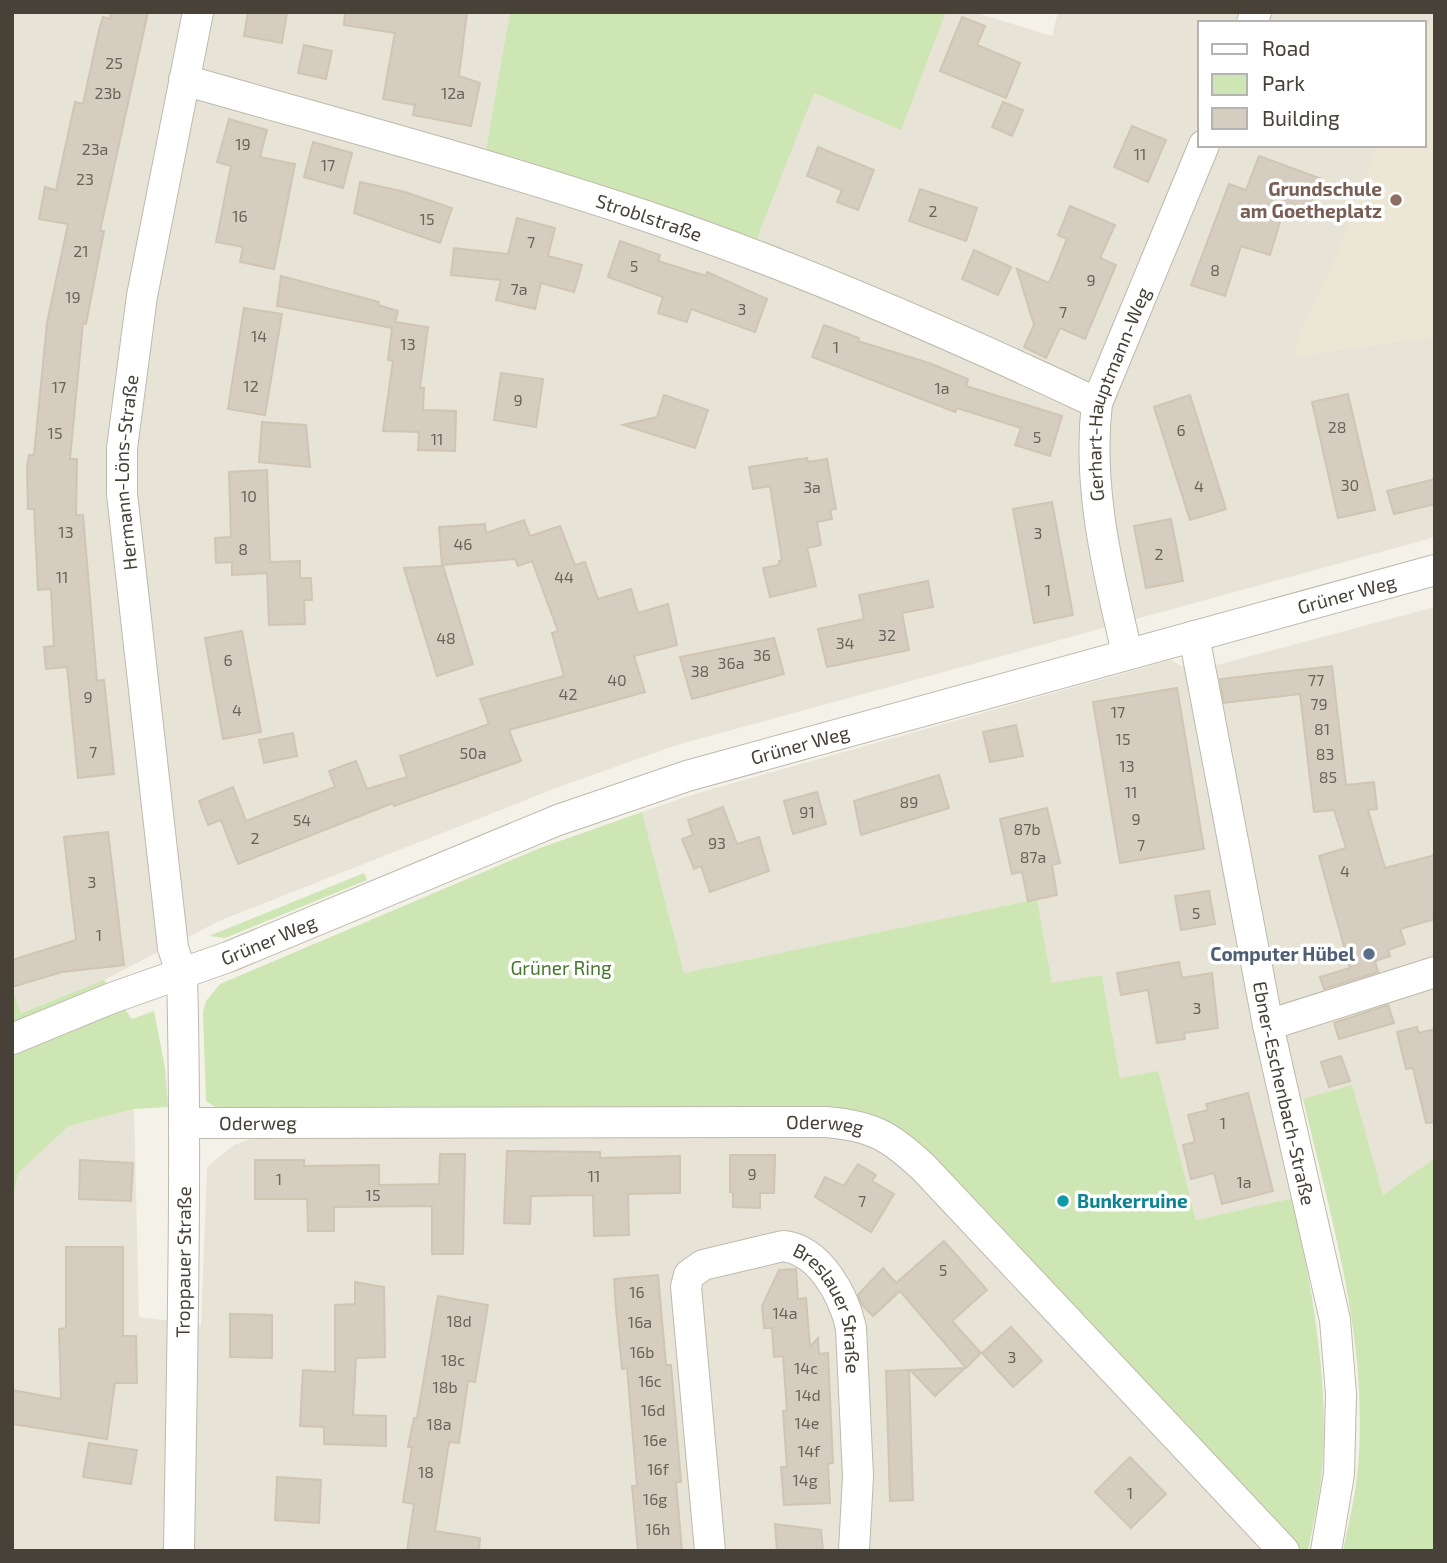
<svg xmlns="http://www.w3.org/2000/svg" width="1447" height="1563" font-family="'Exo 2',sans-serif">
  <rect width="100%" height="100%" fill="#f4f1e9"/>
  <g fill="#e7e3d7" fill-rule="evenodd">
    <path d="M12 12H510L486 149 814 93 901 129 946 12H973L1052 36 1058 12H1435V537L677 745 556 788 219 921 104 980 20 1013 12 988ZM1200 23H1424V145H1200Z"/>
    <path d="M1435 607V1158L1383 1195 1351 1086 1272 1108 1293 1198 1196 1220 1158 1072 1120 1078 1102 975 1052 984 1037 899 684 973 642 812 694 794 1171 660 1181 666 1217 665Z"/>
    <path d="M134 1109 139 1317 201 1325 207 1167 234 1145 262 1135 856 1137 894 1156 1266 1551H12V1205L18 1173 69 1126Z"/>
  </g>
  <path fill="#ece6d4" d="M1435 12V337L1298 356 1295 345 1336 256 1377 145H1424V33Z"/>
  <g fill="#cee6b4">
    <path d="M510 12H946L901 130 814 93 755 243 486 149Z"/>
    <path d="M642 812 684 973 1037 899 1052 983 1102 975 1120 1078 1158 1071 1196 1220 1293 1198C1311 1288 1330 1378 1322 1471 1320 1497 1313 1524 1308 1551H1301L955 1183C923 1151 905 1127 862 1113L221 1111 206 1101 203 1012 206 1001 220 984 540 848Z"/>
    <path d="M364 873 367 880 225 938 209 936Z"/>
    <path d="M104 980 132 1019 154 1011 165 1068 168 1107 134 1109 69 1126 18 1173 12 1205V988L21 1013Z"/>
    <path d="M1352 1085 1383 1195 1435 1158V1551H1343C1348 1526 1354 1502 1357 1477 1371 1350 1332 1222 1303 1099Z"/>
  </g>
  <g fill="#d5cdbf" stroke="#cfc5b2" stroke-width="2">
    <path d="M111 12H148L100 231H104L86 324 83 323 70 459H77L76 515H83L97 681 104 680 114 774 78 778 67 667 46 669 44 647 54 646 51 589 38 590 34 509H28L27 468 29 455H34L47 323 68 224 39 219 45 187 56 190 75 102 83 104 99 30 103 17 110 19Z"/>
    <path d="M248 12H287L282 43 244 36Z"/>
    <path d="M345 12H467L459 76 480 83 471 126 413 115 415 105 383 99 395 33 344 25Z"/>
    <path d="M962 17 985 26 977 45 1020 63 1006 98 940 71Z"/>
    <path d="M304 45 332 51 326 79 298 73Z"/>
    <path d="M1003 102 1023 110 1012 136 992 127Z"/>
    <path d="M229 119 267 130 260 157 295 164 274 269 240 262 243 247 216 242 231 166 217 162Z"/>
    <path d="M1132 126 1166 140 1148 182 1114 167Z"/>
    <path d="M313 142 352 153 343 188 304 177Z"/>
    <path d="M818 147 874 170 858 210 837 202 842 190 807 176Z"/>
    <path d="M1259 156 1322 179 1307 220 1283 212 1270 255 1241 246 1225 296 1191 285 1229 184 1246 190Z"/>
    <path d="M360 182 405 192 452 208 440 243 354 213Z"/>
    <path d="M920 189 977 208 966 241 909 221Z"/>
    <path d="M1070 206 1115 225 1100 258 1116 265 1085 339 1060 328 1046 358 1024 347 1034 325 1017 269 1049 283 1067 239 1058 235Z"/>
    <path d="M517 218 555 228 548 256 582 265 574 292 541 283 535 309 496 300 501 280 451 275 454 248 508 254Z"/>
    <path d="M620 241 660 255 658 261 706 276 707 272 767 299 755 332 691 309 687 322 658 313 663 297 608 277Z"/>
    <path d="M974 250 1011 267 998 295 962 279Z"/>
    <path d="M281 276 379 302 378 305 398 311 395 322 428 327 420 388H424L423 410 456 411 455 451 418 450 419 432 383 431 393 361 388 360 392 328 277 306Z"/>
    <path d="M244 308 282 314 265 415 228 409Z"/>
    <path d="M824 325 859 338 858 341 929 363 968 379 966 386 1062 416 1050 456 1015 445 1021 428 957 408 955 412 812 357Z"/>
    <path d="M501 373 543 379 536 427 494 420Z"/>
    <path d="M1348 394 1375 510 1338 518 1312 402Z"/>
    <path d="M664 395 708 410 695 448 623 425 657 417Z"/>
    <path d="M1190 395 1226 509 1190 520 1154 407Z"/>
    <path d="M262 422 306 425 310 467 259 462Z"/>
    <path d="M807 458 808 462 827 459 836 509 830 510 832 519 817 522 821 545 807 548 816 586 770 597 763 568 779 565V561L782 560 770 486 753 489 749 467Z"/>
    <path d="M267 470 270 562 300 561V578H311L312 600H304L305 624 269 625 267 573 232 575V562L216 563 215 538 231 537 229 472Z"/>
    <path d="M1435 479V504L1394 514 1387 491Z"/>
    <path d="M1052 502 1073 615 1034 623 1013 509Z"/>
    <path d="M1171 519 1183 581 1146 588 1134 526Z"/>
    <path d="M524 520 530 536 560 526 575 565 585 562 598 599 631 589 638 613 668 604 677 645 634 656 645 692 509 730 521 761 394 806 393 803 238 864 221 820 208 825 199 801 233 787 246 821 335 787 329 771 356 761 367 789 407 777 400 756 489 724 480 699 564 676 552 633 558 631 532 561 518 566 515 559 442 565 439 527 485 524 486 533Z"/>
    <path d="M443 566 473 664 437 676 404 568Z"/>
    <path d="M928 581 933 607 902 613 909 650 827 667 818 629 864 619 859 595Z"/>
    <path d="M242 631 261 732 223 739 205 638Z"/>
    <path d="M774 638 784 674 692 699 680 657Z"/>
    <path d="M1332 666 1346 785 1374 782 1377 809 1368 810 1385 868 1435 855V919L1400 929 1405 944 1388 950 1390 956 1375 961 1378 972 1324 989 1320 977 1350 968 1319 856 1346 848 1334 810 1314 812 1300 694 1224 703 1220 679Z"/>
    <path d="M1177 688 1204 849 1120 863 1093 702Z"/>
    <path d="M1016 725 1023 756 990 762 983 732Z"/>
    <path d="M293 733 297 756 264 763 259 740Z"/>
    <path d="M939 775 949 808 861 835 854 801Z"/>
    <path d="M817 792 826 824 793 834 784 801Z"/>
    <path d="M723 807 737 844 759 837 769 871 710 892 701 866 694 869 682 839 693 835 688 820Z"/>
    <path d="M1047 808 1060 863 1052 865 1057 895 1028 901 1022 872 1012 874 1000 819Z"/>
    <path d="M108 832 124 965 62 972 12 987V960L76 940 64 837Z"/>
    <path d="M1209 891 1215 924 1181 930 1175 896Z"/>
    <path d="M1179 962 1182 978 1212 973 1218 1028 1184 1033 1185 1039 1157 1043 1148 990 1121 995 1117 973Z"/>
    <path d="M1388 1005 1394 1023 1339 1039 1334 1023Z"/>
    <path d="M1417 1027 1419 1033 1435 1029V1122L1426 1123 1413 1068 1406 1069 1397 1032Z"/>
    <path d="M1341 1056 1350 1081 1329 1087 1321 1062Z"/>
    <path d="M1248 1093 1273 1191 1222 1204 1214 1173 1191 1179 1183 1145 1195 1142 1188 1115 1208 1110 1206 1104Z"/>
    <path d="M507 1151 600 1152V1158L680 1156V1193L628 1194 629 1235 594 1236 593 1195 531 1196 530 1224 504 1223Z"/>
    <path d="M440 1154H465L463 1254H432V1206L334 1207V1231H308L307 1199H255V1160H304V1166L379 1165V1185L439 1184Z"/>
    <path d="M730 1155H775L774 1193H760V1208L733 1207V1192H730Z"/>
    <path d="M80 1160 133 1163 131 1201 79 1199Z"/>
    <path d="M858 1164 876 1175 872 1181 894 1194 871 1232 815 1197 825 1177 844 1186Z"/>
    <path d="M944 1241 987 1290 952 1321 981 1353 966 1368 900 1291 873 1316 862 1305 858 1295 883 1268 896 1283Z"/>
    <path d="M66 1247H123V1336H136L137 1383H115L107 1439 12 1424V1390L61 1399 59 1329 66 1328Z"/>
    <path d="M796 1269 798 1299 806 1298 810 1347 818 1338 819 1354 828 1353 833 1463 828 1464 830 1503 784 1505 781 1467H787L783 1411 787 1410 783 1356 774 1357 772 1328H764L762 1306 779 1270Z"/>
    <path d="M658 1275 666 1365H671L676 1423 681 1482H676L682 1551H638L632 1486H637L627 1368 622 1369 616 1309 614 1279Z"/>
    <path d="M355 1282 384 1287 385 1357 356 1358 353 1415 386 1416V1446L324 1444V1427L300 1426 303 1370 335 1372V1305L355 1304Z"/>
    <path d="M438 1296 488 1305 475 1382 468 1381 459 1443 449 1442 435 1531 480 1538 479 1551H407L414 1504 403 1502 412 1447H408L414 1418H417Z"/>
    <path d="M230 1314 272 1315V1358L230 1357Z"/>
    <path d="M1011 1327 1042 1361 1013 1387 982 1353Z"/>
    <path d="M965 1368 935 1396 910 1370Z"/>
    <path d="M909 1370 913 1500 890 1501 886 1371Z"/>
    <path d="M89 1443 137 1450 131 1484 83 1477Z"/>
    <path d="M1130 1457 1166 1494 1131 1528 1095 1492Z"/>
    <path d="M277 1477 321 1480 319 1523 275 1520Z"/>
    <path d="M775 1524 821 1530 823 1551H777Z"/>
  </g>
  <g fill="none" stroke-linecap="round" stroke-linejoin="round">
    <defs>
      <g id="minor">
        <path d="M1252 23 1256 12"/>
        <path id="s1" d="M184 80C338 124 494 165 646 216 800 268 951 334 1097 403"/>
        <path id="s2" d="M1194 636 1268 1025 1335 1320 1341 1394 1339 1474 1326 1551"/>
        <path id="s3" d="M1127 653C1108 571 1087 487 1097 403L1204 145"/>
        <path d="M1268 1025 1435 972"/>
        <path id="s4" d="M12 1039 112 998 228 957 558 820 687 776 1435 570"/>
        <path id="s5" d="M186 1123 826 1122C873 1126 890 1136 924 1168L1284 1551"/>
        <path id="s6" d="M179 1551C182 1359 187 1167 182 975L173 948 122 494V448L142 296 198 12"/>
        <path id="s7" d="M710 1551 686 1287 689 1275 703 1265 783 1246C820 1250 844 1296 851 1328L858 1476 854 1551"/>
      </g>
    </defs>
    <use href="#minor" stroke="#bfb9ac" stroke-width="32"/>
    <use href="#minor" stroke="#fff" stroke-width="30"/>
  </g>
  <circle fill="#8d6e63" stroke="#fff" stroke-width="2.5" cx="1396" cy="200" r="7"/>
  <circle fill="#5c6f8a" stroke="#fff" stroke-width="2.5" cx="1369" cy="954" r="7"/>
  <circle fill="#0f9aa8" stroke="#fff" stroke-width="2.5" cx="1063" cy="1201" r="7"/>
  <g text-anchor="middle" stroke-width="7" stroke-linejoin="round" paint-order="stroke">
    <g font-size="16" fill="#6a645a">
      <text x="114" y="69">25</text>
      <text x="108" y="99">23b</text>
      <text x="453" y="99">12a</text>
      <text x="243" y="150">19</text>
      <text x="95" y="155">23a</text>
      <text x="1140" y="160">11</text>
      <text x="328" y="171">17</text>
      <text x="85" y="185">23</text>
      <text x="933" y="217">2</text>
      <text x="240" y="222">16</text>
      <text x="427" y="225">15</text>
      <text x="531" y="248">7</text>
      <text x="81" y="257">21</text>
      <text x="634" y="272">5</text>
      <text x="1215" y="276">8</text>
      <text x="1091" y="286">9</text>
      <text x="519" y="295">7a</text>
      <text x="73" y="303">19</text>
      <text x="742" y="315">3</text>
      <text x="1063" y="318">7</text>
      <text x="259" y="342">14</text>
      <text x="408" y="350">13</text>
      <text x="836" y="353">1</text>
      <text x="251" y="392">12</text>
      <text x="59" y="393">17</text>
      <text x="942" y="394">1a</text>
      <text x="518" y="406">9</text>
      <text x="1337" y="433">28</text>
      <text x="1181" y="436">6</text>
      <text x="55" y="439">15</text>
      <text x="1037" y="443">5</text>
      <text x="437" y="445">11</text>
      <text x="1350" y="491">30</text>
      <text x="1199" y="492">4</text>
      <text x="812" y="493">3a</text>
      <text x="249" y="502">10</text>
      <text x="66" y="538">13</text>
      <text x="1038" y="539">3</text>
      <text x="463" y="550">46</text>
      <text x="243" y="555">8</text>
      <text x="1159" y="560">2</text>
      <text x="62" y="583">11</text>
      <text x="564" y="583">44</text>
      <text x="1048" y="596">1</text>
      <text x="887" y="641">32</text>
      <text x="446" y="644">48</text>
      <text x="845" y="649">34</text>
      <text x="762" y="661">36</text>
      <text x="228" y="666">6</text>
      <text x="731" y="669">36a</text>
      <text x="700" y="677">38</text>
      <text x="617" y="686">40</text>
      <text x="1316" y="686">77</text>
      <text x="568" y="700">42</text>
      <text x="88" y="703">9</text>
      <text x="1319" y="710">79</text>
      <text x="237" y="716">4</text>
      <text x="1118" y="718">17</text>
      <text x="1322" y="735">81</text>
      <text x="1123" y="745">15</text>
      <text x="93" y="758">7</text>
      <text x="473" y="759">50a</text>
      <text x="1325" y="760">83</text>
      <text x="1127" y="772">13</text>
      <text x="1328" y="783">85</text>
      <text x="1131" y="798">11</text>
      <text x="909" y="808">89</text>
      <text x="807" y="818">91</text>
      <text x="1136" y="825">9</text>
      <text x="302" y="826">54</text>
      <text x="1027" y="835">87b</text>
      <text x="255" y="844">2</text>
      <text x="717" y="849">93</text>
      <text x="1141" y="851">7</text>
      <text x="1033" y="863">87a</text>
      <text x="1345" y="877">4</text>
      <text x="92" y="888">3</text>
      <text x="1196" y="919">5</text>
      <text x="99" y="941">1</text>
      <text x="1197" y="1014">3</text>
      <text x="1223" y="1129">1</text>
      <text x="752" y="1180">9</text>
      <text x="594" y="1182">11</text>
      <text x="279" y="1185">1</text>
      <text x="1244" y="1188">1a</text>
      <text x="373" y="1201">15</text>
      <text x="862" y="1207">7</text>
      <text x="943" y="1276">5</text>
      <text x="637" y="1298">16</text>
      <text x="785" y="1319">14a</text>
      <text x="459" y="1327">18d</text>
      <text x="640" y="1328">16a</text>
      <text x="642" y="1358">16b</text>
      <text x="1012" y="1363">3</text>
      <text x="453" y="1366">18c</text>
      <text x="806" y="1374">14c</text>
      <text x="650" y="1387">16c</text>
      <text x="445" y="1393">18b</text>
      <text x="808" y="1401">14d</text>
      <text x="653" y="1416">16d</text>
      <text x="807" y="1429">14e</text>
      <text x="439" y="1430">18a</text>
      <text x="655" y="1446">16e</text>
      <text x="809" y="1457">14f</text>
      <text x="658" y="1475">16f</text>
      <text x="426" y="1478">18</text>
      <text x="805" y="1486">14g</text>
      <text x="1130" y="1499">1</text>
      <text x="655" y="1505">16g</text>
      <text x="658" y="1535">16h</text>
    </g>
    <g font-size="19" font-weight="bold" fill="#785e54" stroke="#fff" text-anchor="end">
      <text x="1382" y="196">Grundschule<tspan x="1382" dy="22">am Goetheplatz</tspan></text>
    </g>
    <g font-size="19" fill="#474138" stroke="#fff">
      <text dy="7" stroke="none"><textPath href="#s1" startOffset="485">Stroblstraße</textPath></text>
      <text dy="7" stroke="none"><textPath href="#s3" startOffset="266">Gerhart-Hauptmann-Weg</textPath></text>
      <text dy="7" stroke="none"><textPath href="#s6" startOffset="1083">Hermann-Löns-Straße</textPath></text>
      <text dy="7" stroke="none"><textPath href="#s4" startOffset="1409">Grüner Weg</textPath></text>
      <text dy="7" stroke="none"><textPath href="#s4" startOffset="842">Grüner Weg</textPath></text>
      <text dy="7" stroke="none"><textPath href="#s4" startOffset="275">Grüner Weg</textPath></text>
      <text dy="7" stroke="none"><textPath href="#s2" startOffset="466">Ebner-Eschenbach-Straße</textPath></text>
      <text dy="7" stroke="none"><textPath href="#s5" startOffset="72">Oderweg</textPath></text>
      <text dy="7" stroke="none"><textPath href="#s5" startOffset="639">Oderweg</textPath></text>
      <text dy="7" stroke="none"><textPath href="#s6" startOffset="289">Troppauer Straße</textPath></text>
      <text dy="7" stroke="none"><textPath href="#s7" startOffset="462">Breslauer Straße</textPath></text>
    </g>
    <g font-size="19" font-weight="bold" fill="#4e5e75" stroke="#fff" text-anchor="end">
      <text x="1355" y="961">Computer Hübel</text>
    </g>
    <g font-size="19" fill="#47762d" stroke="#fff">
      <text x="561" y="975">Grüner Ring</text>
    </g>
    <g font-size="19" font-weight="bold" fill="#0d838f" stroke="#fff" text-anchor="start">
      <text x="1077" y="1208">Bunkerruine</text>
    </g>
  </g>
  <rect width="1447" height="1563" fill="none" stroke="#474138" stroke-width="28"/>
  <rect x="1198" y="21" width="228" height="126" fill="#ffffff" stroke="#b5b3af" stroke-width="2"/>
  <rect x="1212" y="44" width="35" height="10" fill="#ffffff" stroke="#b5b3af" stroke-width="2"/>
  <text x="1262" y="56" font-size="21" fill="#474138">Road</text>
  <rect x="1212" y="74" width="35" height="21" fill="#cee6b4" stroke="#b5b3af" stroke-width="2"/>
  <text x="1262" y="91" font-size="21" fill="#474138">Park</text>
  <rect x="1212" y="108" width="35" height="21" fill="#d5cdbf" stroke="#b5b3af" stroke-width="2"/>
  <text x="1262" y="126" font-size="21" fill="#474138">Building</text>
</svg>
